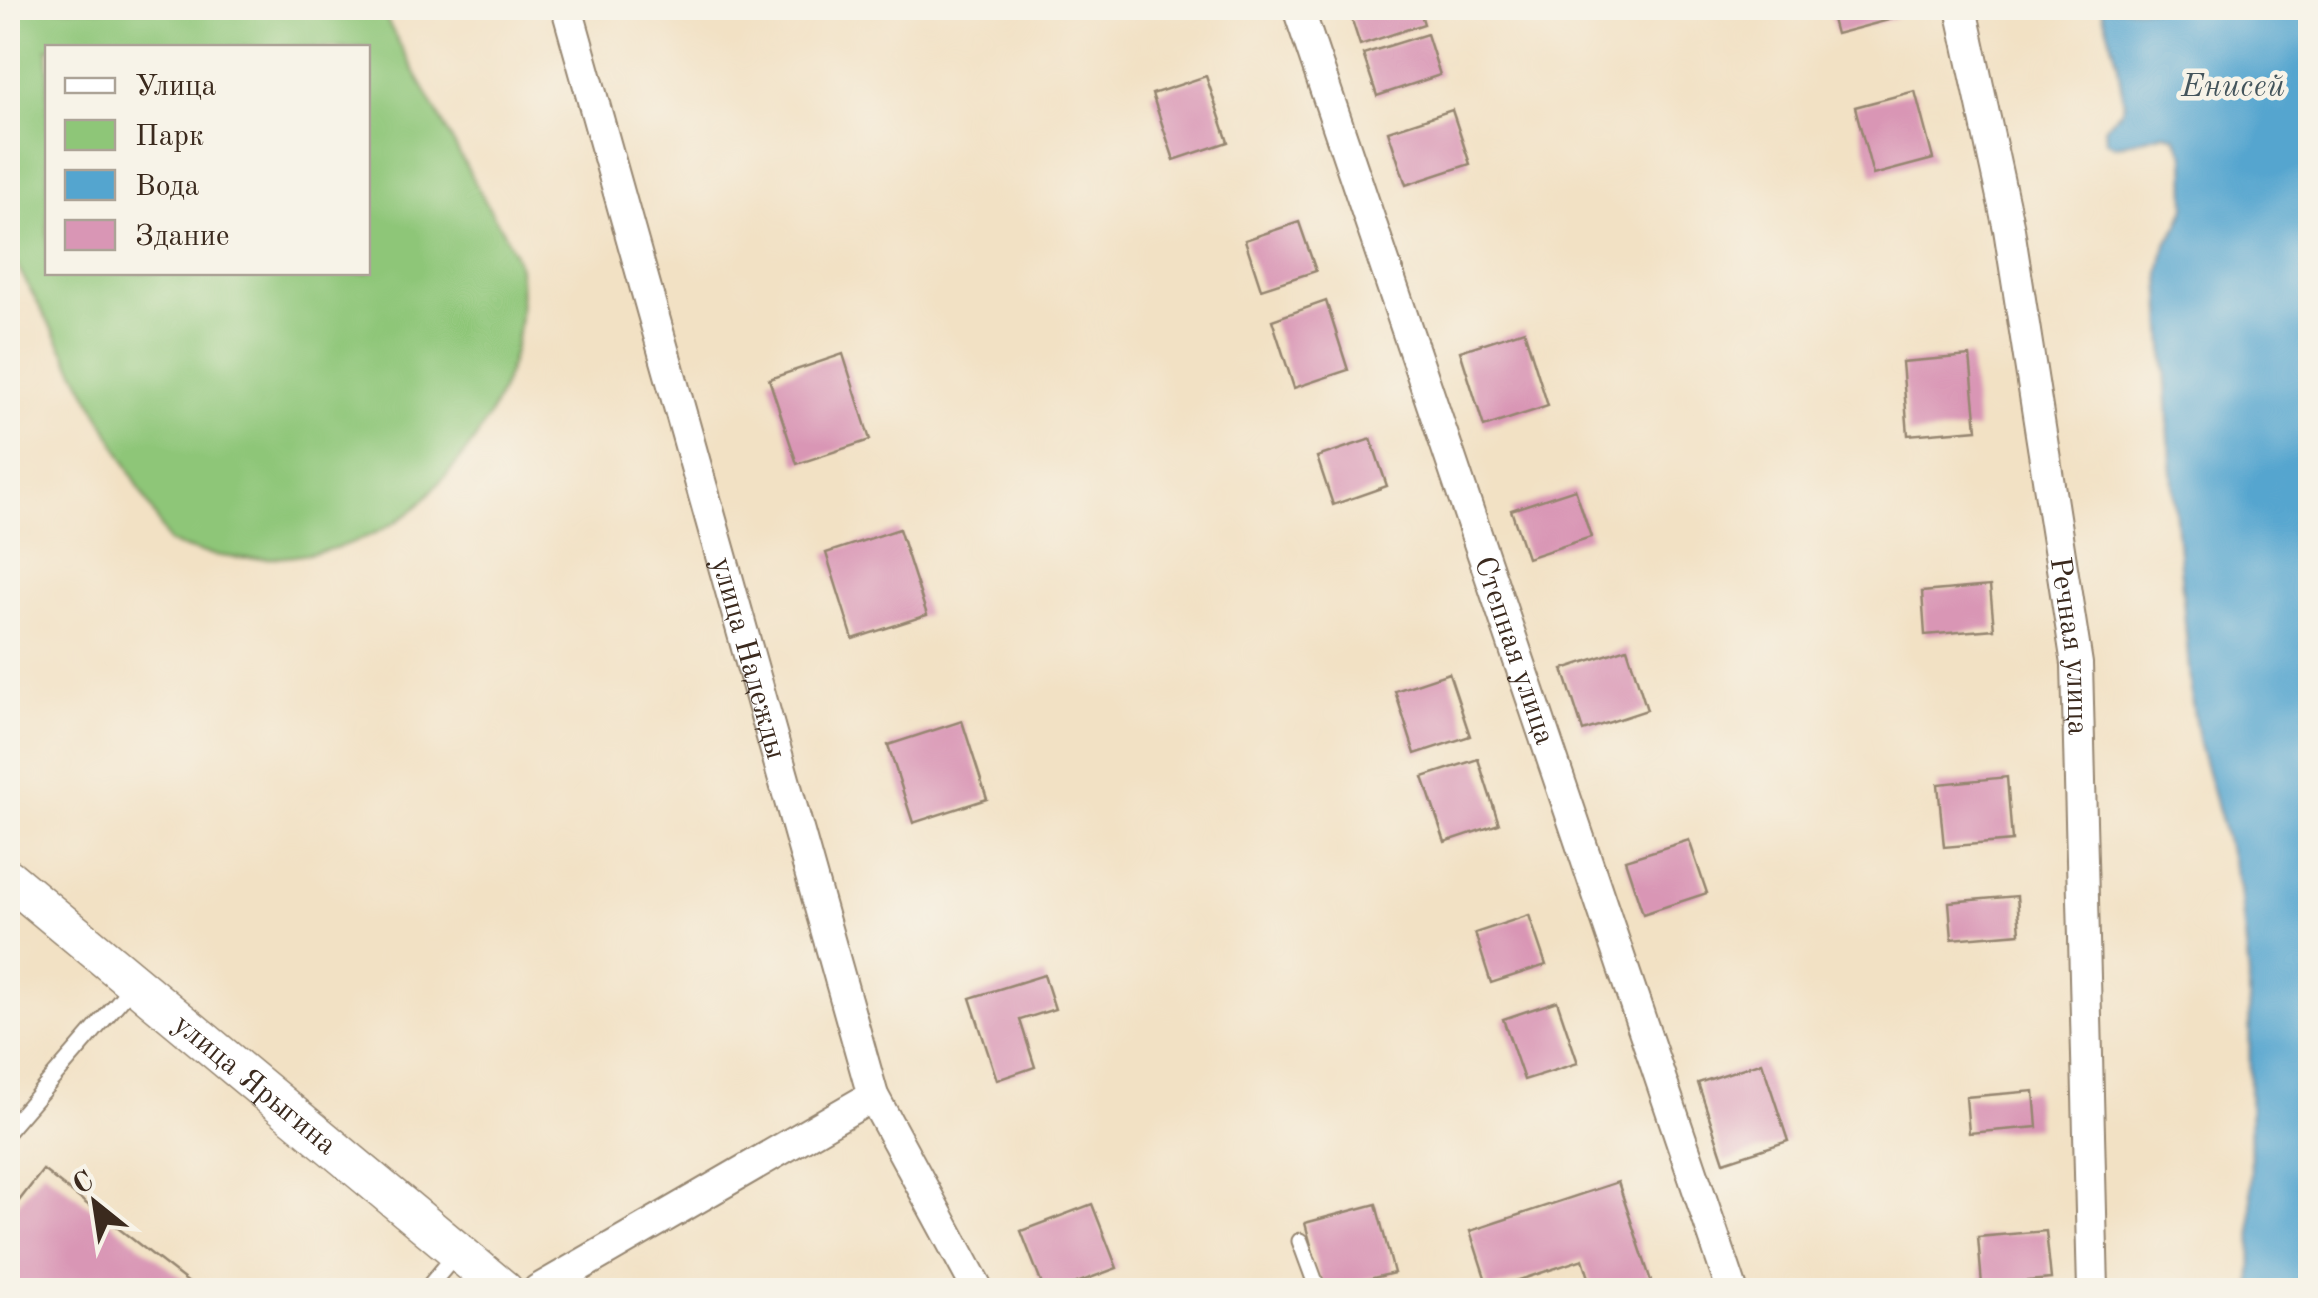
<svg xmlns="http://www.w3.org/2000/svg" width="2318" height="1298" font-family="'Old Standard TT',serif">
  <rect width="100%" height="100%" fill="#f7f3e8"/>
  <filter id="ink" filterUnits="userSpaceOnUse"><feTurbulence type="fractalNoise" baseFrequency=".01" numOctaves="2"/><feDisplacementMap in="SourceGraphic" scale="20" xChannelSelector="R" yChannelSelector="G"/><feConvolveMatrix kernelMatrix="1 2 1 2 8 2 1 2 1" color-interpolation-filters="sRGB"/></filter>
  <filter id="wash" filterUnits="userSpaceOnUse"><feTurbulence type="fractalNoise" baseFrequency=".0048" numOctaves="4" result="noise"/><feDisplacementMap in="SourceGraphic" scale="40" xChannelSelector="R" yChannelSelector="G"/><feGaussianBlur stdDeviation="2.25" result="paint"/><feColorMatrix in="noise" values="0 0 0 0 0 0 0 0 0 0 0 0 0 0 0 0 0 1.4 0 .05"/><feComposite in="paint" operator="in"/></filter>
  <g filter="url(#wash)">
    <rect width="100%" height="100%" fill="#f2e1c4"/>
    <path fill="#8ec678" stroke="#64784b" stroke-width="2.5" fill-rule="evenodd" d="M8 8H380C415 72 450 137 485 201 495 221 516 247 519 269 529 351 493 430 435 487 427 496 418 507 408 514 342 560 243 572 169 542L8 249ZM48 48H368V272H48Z"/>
    <path fill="#54a5cf" stroke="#486876" stroke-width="2.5" d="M2101 8H2310V1290H2252L2249 975 2240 888 2199 744 2192 703 2169 437 2160 273 2166 244 2178 227 2186 207 2185 155 2175 136 2165 133 2115 146 2106 141 2105 127 2122 110 2124 104 2117 60Z"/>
    <g id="blocks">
      <g fill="#d996b5">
        <path d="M1348 8H1419L1424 24 1360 45Z"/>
        <path d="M1829 8H1894L1896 18 1836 34Z"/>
        <path d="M1427 34 1440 75 1377 96 1363 54Z"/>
        <path d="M1206 76 1228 142 1174 160 1152 94Z"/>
        <path d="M1915 91 1933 159 1873 175 1855 107Z"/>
        <path d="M1452 110 1470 164 1406 185 1388 131Z"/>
        <path d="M1299 222 1316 271 1261 289 1245 240Z"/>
        <path d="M1326 301 1348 370 1294 388 1272 320Z"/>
        <path d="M1524 330 1548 406 1484 427 1460 351Z"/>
        <path d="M843 354 870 440 797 464 769 379Z"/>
        <path d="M1970 356 1977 429 1908 435 1902 362Z"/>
        <path d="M1371 439 1387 486 1333 505 1317 457Z"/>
        <path d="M1575 489 1591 537 1527 558 1511 510Z"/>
        <path d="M899 529 927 615 853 639 826 553Z"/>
        <path d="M1990 586 1994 629 1925 635 1922 592Z"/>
        <path d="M1627 648 1647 710 1583 731 1563 669Z"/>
        <path d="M1449 673 1470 736 1415 754 1395 691Z"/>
        <path d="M962 721 987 799 913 823 888 745Z"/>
        <path d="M1478 759 1499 824 1445 842 1423 777Z"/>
        <path d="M2007 777 2012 841 1944 847 1938 784Z"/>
        <path d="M1689 840 1707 893 1643 914 1625 860Z"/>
        <path d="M2017 896 2020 933 1952 939 1949 902Z"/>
        <path d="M1529 915 1546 965 1491 983 1475 933Z"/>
        <path d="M1044 975 1055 1009 1020 1020 1035 1067 997 1080 970 998Z"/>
        <path d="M1557 1001 1578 1063 1524 1080 1503 1019Z"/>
        <path d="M1762 1062 1788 1141 1724 1162 1698 1083Z"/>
        <path d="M2034 1091 2037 1127 1969 1133 1966 1097Z"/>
        <path d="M43 1170 198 1290H8V1215Z"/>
        <path d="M1618 1182 1654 1290H1593L1583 1259 1489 1290 1470 1231Z"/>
        <path d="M1092 1204 1117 1268 1058 1290H1044L1021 1231Z"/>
        <path d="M1376 1204 1394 1273 1323 1290 1305 1223Z"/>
        <path d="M2046 1231 2051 1279 1982 1285 1978 1237Z"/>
      </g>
    </g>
  </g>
  <g filter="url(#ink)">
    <use href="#blocks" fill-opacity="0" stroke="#968671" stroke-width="2.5"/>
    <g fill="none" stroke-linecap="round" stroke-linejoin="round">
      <defs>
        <g id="service">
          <path d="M8 1130 135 983"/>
          <path d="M1300 1241 1318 1290"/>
          <path d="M426 1290 457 1253"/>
        </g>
        <g id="minor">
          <path id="s1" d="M567 8 873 1096 978 1290"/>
          <path id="s2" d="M1298 8 1732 1290"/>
          <path id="s3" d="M1961 8 2009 229 2077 664 2093 1290"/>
          <path d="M538 1290 873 1096"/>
        </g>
        <g id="tertiary">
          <path id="s4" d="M8 878 504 1290"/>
        </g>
      </defs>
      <use href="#service" stroke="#968671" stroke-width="19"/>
      <use href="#minor" stroke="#968671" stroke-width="34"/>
      <use href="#tertiary" stroke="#968671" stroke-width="41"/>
      <use href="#service" stroke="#fff" stroke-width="15"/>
      <use href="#minor" stroke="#fff" stroke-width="30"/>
      <use href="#tertiary" stroke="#fff" stroke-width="38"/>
    </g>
  </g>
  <g text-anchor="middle" stroke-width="9" stroke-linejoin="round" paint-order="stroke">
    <g font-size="30" fill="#3b2a1e" stroke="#f7f3e8">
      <text dy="10" stroke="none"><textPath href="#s3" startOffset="648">Речная улица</textPath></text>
      <text dy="10" stroke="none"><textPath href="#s2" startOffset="678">Степная улица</textPath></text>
      <text dy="10" stroke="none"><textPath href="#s1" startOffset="675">улица Надежды</textPath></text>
      <text dy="10" stroke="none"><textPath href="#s4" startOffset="322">улица Ярыгина</textPath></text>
    </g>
    <g font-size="32" font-style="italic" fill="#44555c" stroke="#f7f3e8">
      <text x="2233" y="96">Енисей</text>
    </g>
  </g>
  <rect width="2318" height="1298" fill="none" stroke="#f7f3e8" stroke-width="40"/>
  <rect x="45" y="45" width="325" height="230" fill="#f7f3e8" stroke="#aca397" stroke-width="2.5"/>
  <rect x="65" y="78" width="50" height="15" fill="#ffffff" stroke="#aca397" stroke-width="2.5"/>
  <text x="135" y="95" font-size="30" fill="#3b2a1e">Улица</text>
  <rect x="65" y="120" width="50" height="30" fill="#8ec678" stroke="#aca397" stroke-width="2.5"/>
  <text x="135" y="145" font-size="30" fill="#3b2a1e">Парк</text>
  <rect x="65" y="170" width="50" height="30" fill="#54a5cf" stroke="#aca397" stroke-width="2.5"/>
  <text x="135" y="195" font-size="30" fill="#3b2a1e">Вода</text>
  <rect x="65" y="220" width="50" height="30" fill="#d996b5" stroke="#aca397" stroke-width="2.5"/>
  <text x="135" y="245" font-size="30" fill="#3b2a1e">Здание</text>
  <g transform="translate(95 1203) rotate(330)" stroke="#f7f3e8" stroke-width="8" paint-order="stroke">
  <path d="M0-8L18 38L0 25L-18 38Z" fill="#3b2a1e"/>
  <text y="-15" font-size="28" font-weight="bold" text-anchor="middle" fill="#3b2a1e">С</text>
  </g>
</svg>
